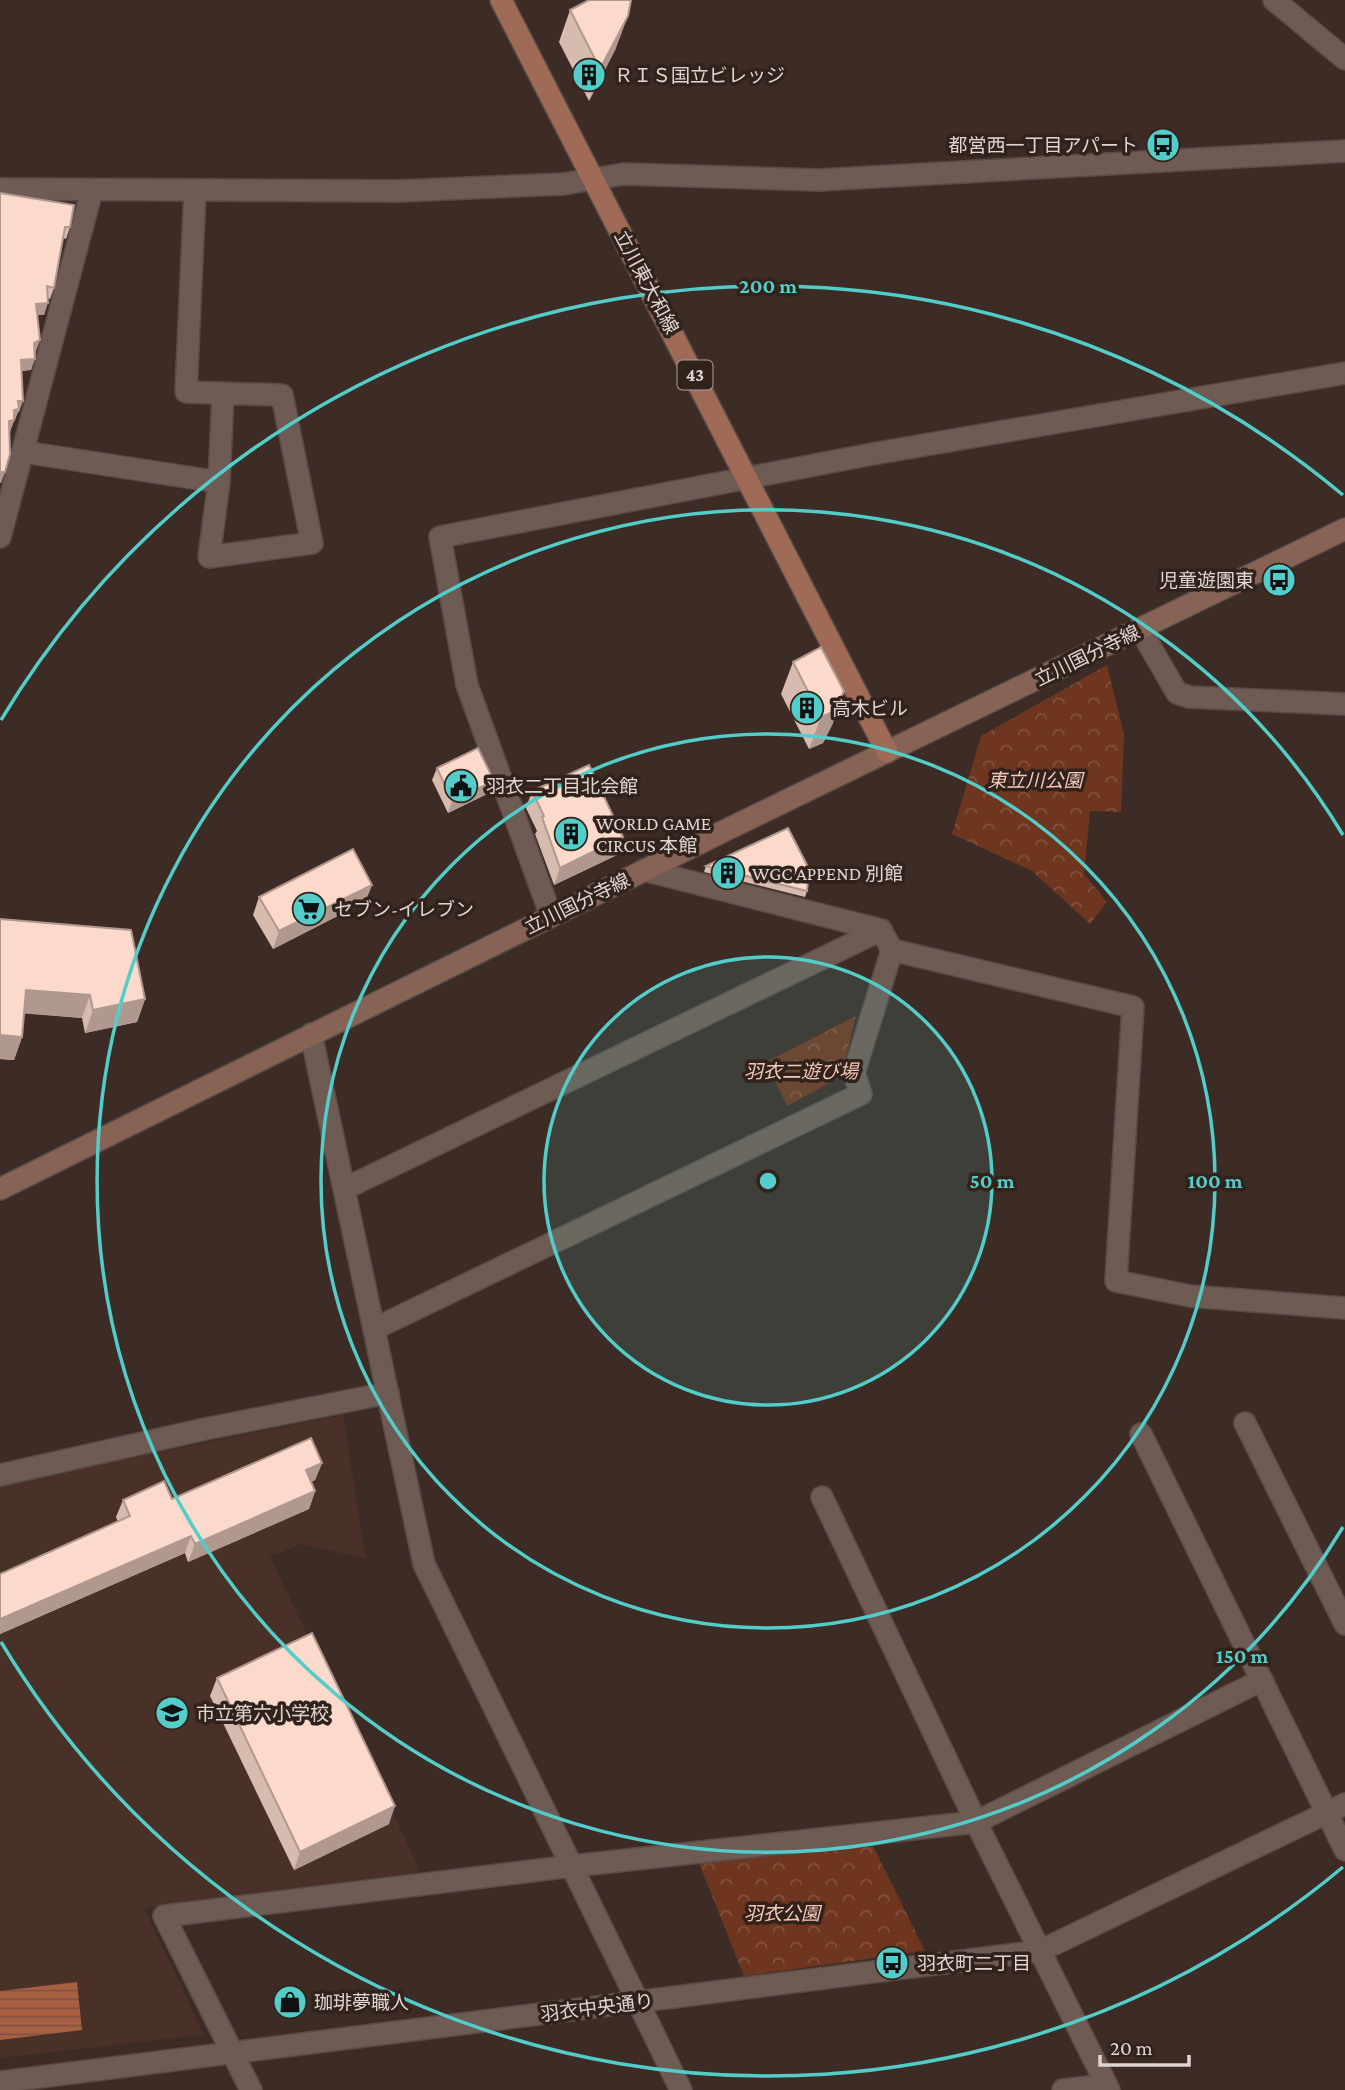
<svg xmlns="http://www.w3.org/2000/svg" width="1345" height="2090" font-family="'Crimson Pro','Noto Sans JP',serif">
  <defs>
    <pattern id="park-crowns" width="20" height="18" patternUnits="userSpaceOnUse" patternTransform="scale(1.75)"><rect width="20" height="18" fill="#6e361f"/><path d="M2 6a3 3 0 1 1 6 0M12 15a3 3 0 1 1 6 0" fill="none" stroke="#82523e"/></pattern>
    <pattern id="water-rules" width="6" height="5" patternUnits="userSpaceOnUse" patternTransform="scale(1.75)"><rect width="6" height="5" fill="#a95f42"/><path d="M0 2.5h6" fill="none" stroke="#805341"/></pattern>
  </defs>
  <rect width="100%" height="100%" fill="#3c2c25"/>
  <path fill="#493128" d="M343 1415 366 1559 301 1544 270 1557 418 1866 412 1877 144 1908 203 2033 201 2035 0 2058V1484Z"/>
  <g fill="url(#park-crowns)">
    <path d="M1107 665 1124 735 1121 812 1090 811 1084 874 1107 902 1090 924 1032 871 952 834 981 736Z"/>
    <path d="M856 1016 841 1077 787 1106 766 1062Z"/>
    <path d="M873 1846 925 1951 744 1976 699 1863Z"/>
  </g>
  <path fill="url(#water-rules)" d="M77 1982 82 2030 0 2040V1991Z"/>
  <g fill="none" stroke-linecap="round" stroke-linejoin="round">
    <defs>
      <g id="minor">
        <path d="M1274 0 1345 59"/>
        <path d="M0 189 400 191 563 184 624 174 818 180 1345 151"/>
        <path d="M195 191 186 392 282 395 312 543 209 557 219 482 223 394"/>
        <path d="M24 452 219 482"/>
        <path d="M0 537 92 190"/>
        <path d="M1140 629 1177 693 1189 697 1345 704"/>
        <path d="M644 870 881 930 892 950 1133 1007 1116 1281 1190 1296 1345 1308"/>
        <path d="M551 916 467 685 440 537 872 454 1345 373"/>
        <path d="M311 1034 424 1564 681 2090"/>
        <path d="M344 1189 881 930"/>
        <path d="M374 1329 861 1094 854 1073 892 950"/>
        <path d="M1245 1423 1345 1624"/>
        <path d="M1141 1434 1345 1850"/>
        <path d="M0 1475 205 1429 388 1393"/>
        <path d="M0 2082 1040 1951 1345 1804"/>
        <path d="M251 2090 164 1916 572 1866 976 1822 1262 1680"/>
        <path d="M1063 2090 1106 2085"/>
      </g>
      <path id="tertiary" d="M822 1497 976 1822 1109 2090"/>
      <path id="secondary" d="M0 1189 726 830 1345 529"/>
      <path id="primary" d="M501 0 887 752"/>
    </defs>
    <use href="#minor" stroke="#584a45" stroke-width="24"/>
    <use href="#tertiary" stroke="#584a45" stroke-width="24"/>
    <use href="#secondary" stroke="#584a45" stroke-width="24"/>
    <use href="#primary" stroke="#584a45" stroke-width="24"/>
    <use href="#minor" stroke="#6e5b54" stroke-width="21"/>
    <use href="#tertiary" stroke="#6e5b54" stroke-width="21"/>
    <use href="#secondary" stroke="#866355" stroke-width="21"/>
    <use href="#primary" stroke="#9f6b56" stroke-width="21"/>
  </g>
  <g fill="#d8bbaf">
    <path d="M570 10 616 48 589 101 559 42Z"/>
    <path d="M0 193 70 227 66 239 63 238 54 288 50 299 48 298 44 315H37L36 351 31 370 21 371 19 412H18L9 432 5 472 0 483Z"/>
    <path d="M793 662 833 723 823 743 809 749 781 694Z"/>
    <path d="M437 768 489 793 448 813 432 780Z"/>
    <path d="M532 791 617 855 554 885 535 834 537 831 526 808Z"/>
    <path d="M706 866 807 891 805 897 704 872Z"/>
    <path d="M372 885 365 902 273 949 253 915 259 897Z"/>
    <path d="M0 919 145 999 137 1022 85 1033 82 1018 24 1013 22 1037 14 1060 0 1059Z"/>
    <path d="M322 1463 315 1480 311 1482 315 1491 309 1509 188 1562 185 1553 0 1634V1574L118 1522 116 1517 123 1500 172 1499Z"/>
    <path d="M217 1678 389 1824 294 1870 210 1696Z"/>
  </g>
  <g fill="#b0988e">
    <path d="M628 16 616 48 589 101 600 69Z"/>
    <path d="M48 303 44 315H32L36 304Z"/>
    <path d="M40 340 36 351 30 354 34 343Z"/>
    <path d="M35 359 31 370 17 371 21 360Z"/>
    <path d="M18 401H23L19 412H18L15 420 14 421 10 432H5Z"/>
    <path d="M0 472H5L1 483H0Z"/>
    <path d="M844 691 833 723 823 743 809 749 821 717Z"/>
    <path d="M494 781 489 793 448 813 452 801Z"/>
    <path d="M623 837 617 855 554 885 560 868Z"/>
    <path d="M372 885 365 902 273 949 279 931Z"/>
    <path d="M26 990 90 995 82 1018 18 1013Z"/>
    <path d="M145 999 137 1022 85 1033 93 1010Z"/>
    <path d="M0 1035 22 1037 14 1060 0 1059Z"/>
    <path d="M322 1463 315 1480 300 1487 306 1470Z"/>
    <path d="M315 1491 309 1509 188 1562 195 1544Z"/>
    <path d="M191 1536 185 1553 0 1634V1619Z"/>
    <path d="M395 1806 389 1824 294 1870 300 1852Z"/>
  </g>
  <g fill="#fbd9cb" stroke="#b0988e" stroke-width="2">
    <path d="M589 0H631L628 16 600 69 570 10Z"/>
    <path d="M0 193 74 205 70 227H65L54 288 47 286 48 303 36 304 40 340 34 343 35 359 21 360 23 401H18L19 409 14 410V420L9 421 10 454 5 472H0Z"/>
    <path d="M821 647 844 691 835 711 821 717 793 662Z"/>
    <path d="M478 748 494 781 452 801 437 768Z"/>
    <path d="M589 765 623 837 560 868 542 817 544 816 532 791Z"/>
    <path d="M788 828 809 869 807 891 706 866Z"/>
    <path d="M353 849 372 885 279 931 259 897Z"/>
    <path d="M0 919 131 930 145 999 93 1010 90 995 26 990 22 1037 0 1035Z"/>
    <path d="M311 1438 322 1463 306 1470 315 1491 195 1544 191 1536 0 1619V1574L130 1516 123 1500 164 1481 172 1499Z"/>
    <path d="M312 1633 395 1806 300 1852 217 1678Z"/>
  </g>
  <circle cx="768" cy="1181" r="224" fill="#53cdc9" fill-opacity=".12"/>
  <g fill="none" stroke="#53cdc9" stroke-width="3.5">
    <circle cx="768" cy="1181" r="224"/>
    <circle cx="768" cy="1181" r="447"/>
    <path d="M1343 1527A671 671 0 1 1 1343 835"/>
    <path d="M1343 1867A895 895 0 0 1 1 1642M1 720A895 895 0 0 1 1343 495"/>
  </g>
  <defs>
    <symbol id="building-disc" viewBox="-11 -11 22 22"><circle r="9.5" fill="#53cdc9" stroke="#32221c"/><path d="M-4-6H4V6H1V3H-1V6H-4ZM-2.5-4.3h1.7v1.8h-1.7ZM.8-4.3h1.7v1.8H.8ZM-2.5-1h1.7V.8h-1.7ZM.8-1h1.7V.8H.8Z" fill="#111"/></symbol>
    <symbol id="bus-disc" viewBox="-11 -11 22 22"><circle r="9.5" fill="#53cdc9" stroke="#32221c"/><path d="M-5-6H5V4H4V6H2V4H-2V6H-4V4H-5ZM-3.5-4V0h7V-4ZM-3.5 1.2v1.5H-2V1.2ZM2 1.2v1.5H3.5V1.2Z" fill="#111"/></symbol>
    <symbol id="civic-disc" viewBox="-11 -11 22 22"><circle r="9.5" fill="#53cdc9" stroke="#32221c"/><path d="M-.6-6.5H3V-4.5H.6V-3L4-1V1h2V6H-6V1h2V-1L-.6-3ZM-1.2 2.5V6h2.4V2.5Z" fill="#111"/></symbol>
    <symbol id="supermarket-disc" viewBox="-11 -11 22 22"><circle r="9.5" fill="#53cdc9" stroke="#32221c"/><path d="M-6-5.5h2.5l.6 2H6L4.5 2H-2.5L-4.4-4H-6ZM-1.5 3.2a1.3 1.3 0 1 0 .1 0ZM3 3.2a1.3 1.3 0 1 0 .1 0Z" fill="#111"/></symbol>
    <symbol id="school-disc" viewBox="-11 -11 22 22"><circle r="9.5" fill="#53cdc9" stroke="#32221c"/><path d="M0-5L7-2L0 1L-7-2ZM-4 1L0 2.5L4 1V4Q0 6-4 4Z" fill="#111"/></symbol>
    <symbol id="shop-disc" viewBox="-11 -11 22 22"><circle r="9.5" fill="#53cdc9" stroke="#32221c"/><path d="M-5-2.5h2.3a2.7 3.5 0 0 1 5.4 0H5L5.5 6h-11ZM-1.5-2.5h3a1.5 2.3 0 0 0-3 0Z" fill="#111"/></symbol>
  </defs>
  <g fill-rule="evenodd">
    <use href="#building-disc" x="570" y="56" width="38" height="38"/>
    <use href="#bus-disc" x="1144" y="126" width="38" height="38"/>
    <use href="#bus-disc" x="1260" y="561" width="38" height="38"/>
    <use href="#building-disc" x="788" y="689" width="38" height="38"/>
    <use href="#civic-disc" x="442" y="767" width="38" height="38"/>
    <use href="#building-disc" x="552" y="815" width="38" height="38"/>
    <use href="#building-disc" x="709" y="854" width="38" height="38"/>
    <use href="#supermarket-disc" x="290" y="890" width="38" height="38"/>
    <use href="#school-disc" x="153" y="1694" width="38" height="38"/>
    <use href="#bus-disc" x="873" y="1944" width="38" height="38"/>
    <use href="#shop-disc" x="271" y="1983" width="38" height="38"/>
  </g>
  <g text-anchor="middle" stroke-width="7" stroke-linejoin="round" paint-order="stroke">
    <rect fill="#32221c" stroke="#ac9f9b" stroke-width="2" x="677.5" y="360.5" width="35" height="29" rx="5"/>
    <g font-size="18" font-weight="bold" fill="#e0d5d1">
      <text x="695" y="381">43</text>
    </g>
    <g font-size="19" fill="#e0d5d1" stroke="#32221c" text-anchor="start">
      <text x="614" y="82">ＲＩＳ国立ビレッジ</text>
      <text x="1138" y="152" text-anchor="end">都営西一丁目アパート</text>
      <text x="1254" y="587" text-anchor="end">児童遊園東</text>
      <text x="832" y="715">高木ビル</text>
      <text x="486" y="793">羽衣二丁目北会館</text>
      <text x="596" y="830">WORLD GAME<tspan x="596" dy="22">CIRCUS 本館</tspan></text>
      <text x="752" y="880">WGC APPEND 別館</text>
      <text x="334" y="916">セブン-イレブン</text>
      <text x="196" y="1720">市立第六小学校</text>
      <text x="917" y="1970">羽衣町二丁目</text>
      <text x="314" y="2009">珈琲夢職人</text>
    </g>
    <g font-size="19" fill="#e0d5d1" stroke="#32221c">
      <text transform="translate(647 282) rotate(62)" y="7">立川東大和線</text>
      <text transform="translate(1087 655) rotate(-26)" y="7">立川国分寺線</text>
      <text transform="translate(577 903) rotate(-26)" y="7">立川国分寺線</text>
      <text transform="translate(597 2007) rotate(-7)" y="7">羽衣中央通り</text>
    </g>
    <g font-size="19" font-style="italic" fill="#f5cab9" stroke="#32221c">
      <text x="1035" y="787">東立川公園</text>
      <text x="801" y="1078">羽衣二遊び場</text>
      <text x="782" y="1920">羽衣公園</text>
    </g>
  </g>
  <circle cx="768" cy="1181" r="10" fill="#53cdc9" stroke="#32221c" stroke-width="3.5"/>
  <g font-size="21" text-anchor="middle" font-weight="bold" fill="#53cdc9" stroke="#32221c" stroke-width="7" stroke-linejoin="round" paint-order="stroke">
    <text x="768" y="293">200 m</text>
    <text x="992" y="1188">50 m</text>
    <text x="1215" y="1188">100 m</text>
    <text x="1242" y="1663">150 m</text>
  </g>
  <path d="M1100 2055v10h89v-10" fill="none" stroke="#e0d5d1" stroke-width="3.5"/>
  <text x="1110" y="2055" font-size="21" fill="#e0d5d1" stroke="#32221c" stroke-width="5" paint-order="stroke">20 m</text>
</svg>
